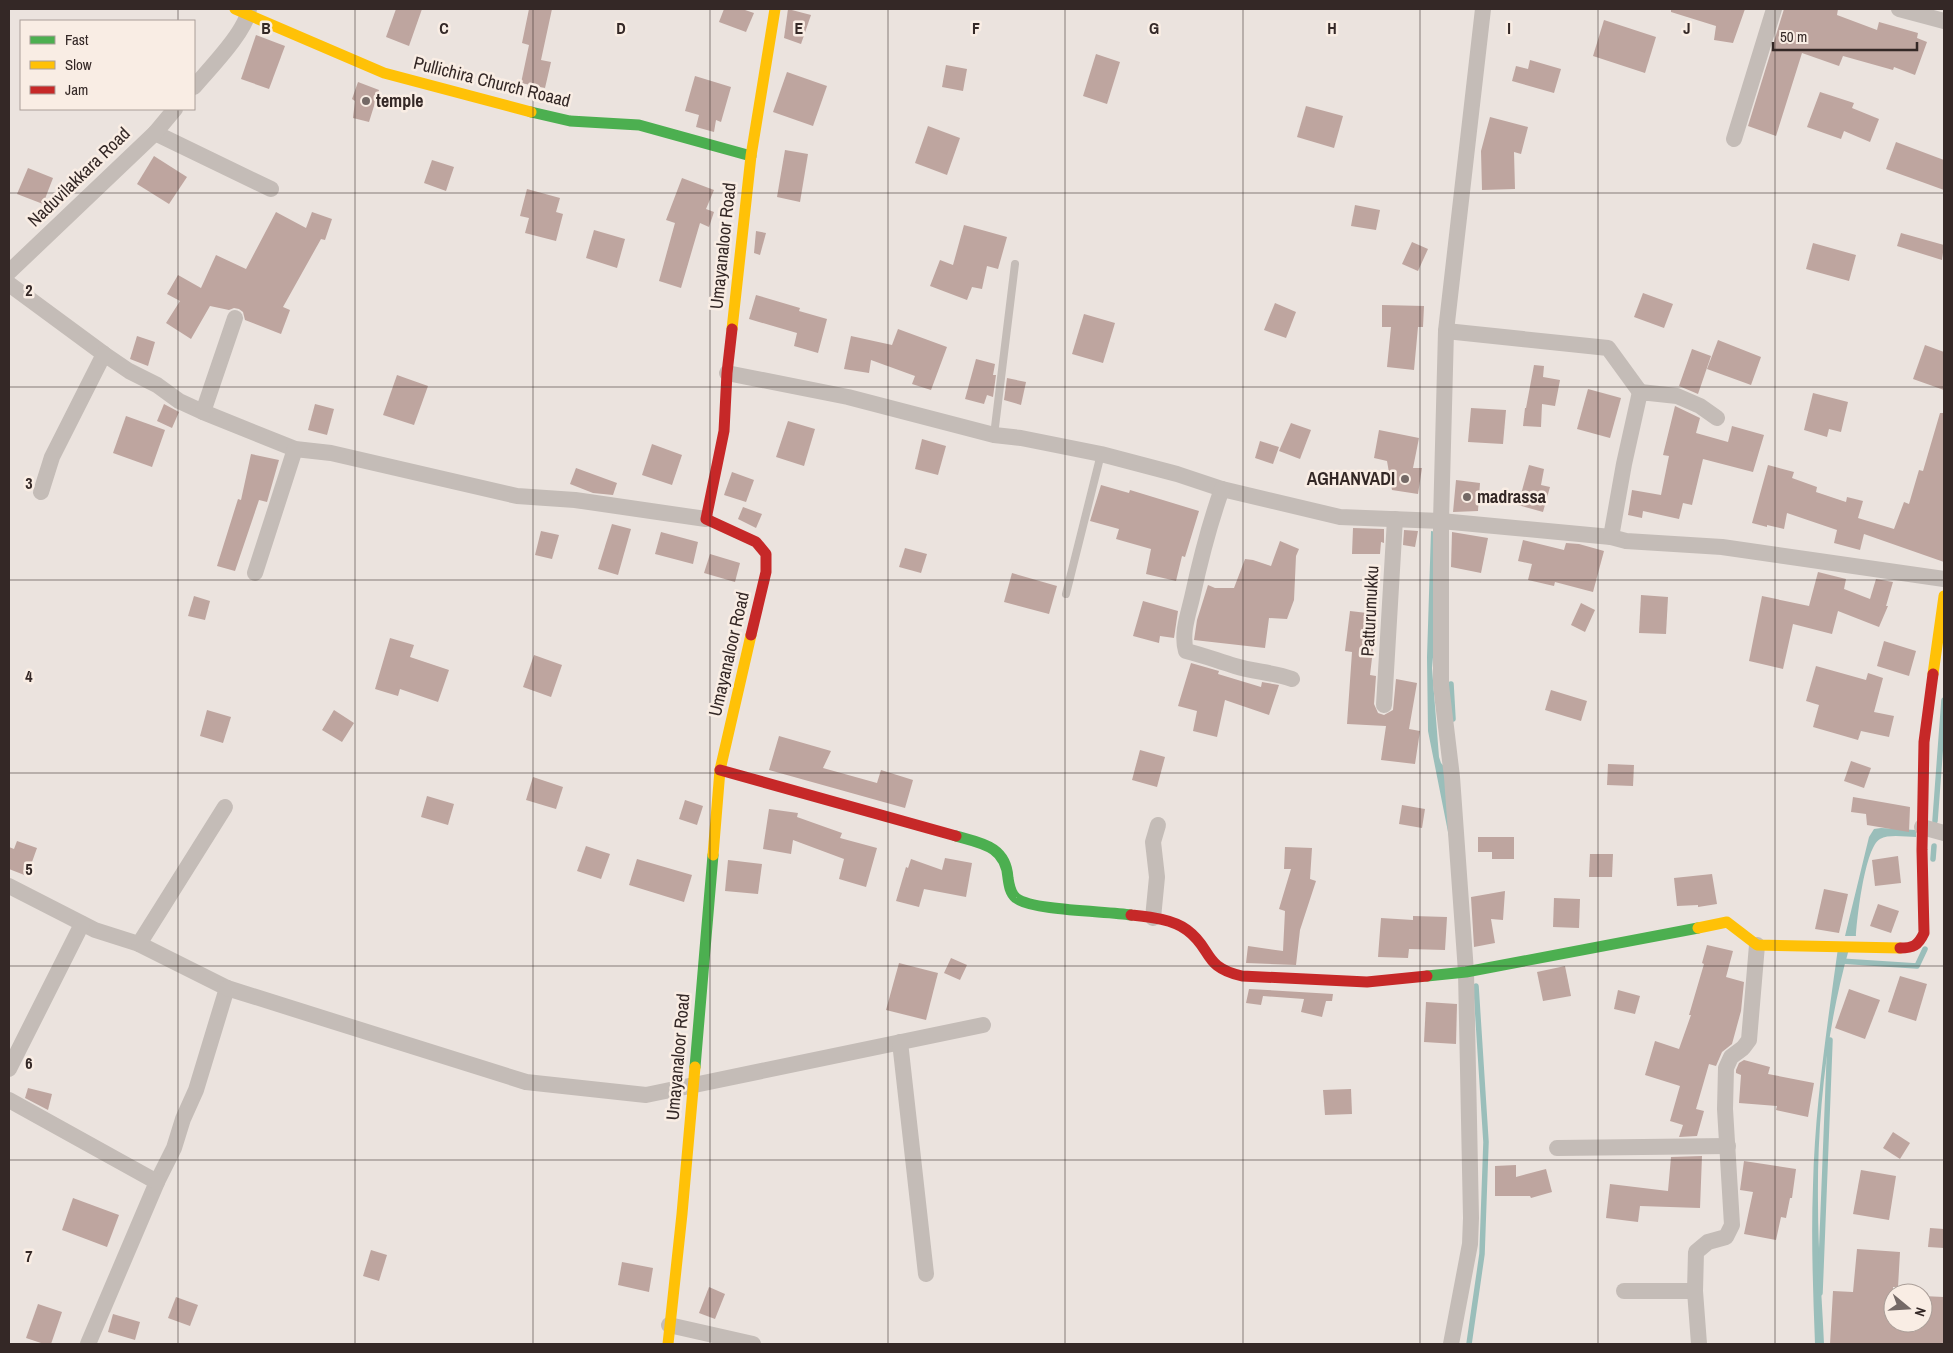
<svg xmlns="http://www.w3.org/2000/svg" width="1953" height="1353" font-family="'Archivo Narrow',sans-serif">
  <rect width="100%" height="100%" fill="#ebe3de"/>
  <g fill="#9abeba">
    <path d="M1431 531 1437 532 1436 624 1432 668 1439 757 1441 763 1447 770 1449 837 1428 731 1427 657Z"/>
    <path d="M1881 828 1916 830V837C1906 837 1889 834 1880 839 1865 847 1857 918 1856 936H1845L1869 837 1874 829Z"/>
    <path d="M1838 948 1849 949C1826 1029 1817 1121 1818 1204 1818 1251 1822 1298 1824 1344H1815C1813 1291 1811 1238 1813 1185 1815 1106 1827 1027 1838 948Z"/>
  </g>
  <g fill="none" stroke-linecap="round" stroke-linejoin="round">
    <g stroke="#9abeba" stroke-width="5.5">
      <path d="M1451 684 1453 719"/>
      <path d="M1935 821 1944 700"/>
      <path d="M1933 859 1934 846"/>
      <path d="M1840 963V961L1917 966 1925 949"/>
      <path d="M1820 1293 1830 1040"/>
      <path d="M1469 1344 1482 1254 1486 1142 1476 986"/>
    </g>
  </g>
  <g fill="#bea59f">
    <path d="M396 9H422L409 46 386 37Z"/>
    <path d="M529 9H552L541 60 551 62 545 88 521 83 529 45 522 43Z"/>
    <path d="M724 9H742L754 13 746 32 719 22Z"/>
    <path d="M788 9 811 15 801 44 784 38Z"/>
    <path d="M1671 9H1745L1733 43 1714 40 1716 26 1671 12Z"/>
    <path d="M1784 9H1838L1837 15 1877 30 1879 22 1918 33 1917 38 1927 42 1915 75 1894 67 1893 70 1843 56 1839 66 1802 53 1776 136 1748 126Z"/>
    <path d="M1604 20 1656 37 1645 73 1593 56Z"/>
    <path d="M256 35 285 46 269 89 241 79Z"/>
    <path d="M1096 54 1120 62 1107 104 1083 96Z"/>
    <path d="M1530 60 1561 69 1554 93 1512 81 1516 66 1528 69Z"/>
    <path d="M946 65 967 69 963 91 942 87Z"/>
    <path d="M787 72 827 86 813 126 773 112Z"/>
    <path d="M695 76 731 87 721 122 716 120 714 132 696 127 699 115 685 111Z"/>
    <path d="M358 82 379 90 369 122 353 118 355 101 352 99Z"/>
    <path d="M1820 92 1854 103 1852 108 1879 119 1870 142 1844 131 1841 139 1807 127Z"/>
    <path d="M1306 106 1343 116 1334 148 1297 137Z"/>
    <path d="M1490 117 1528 127 1521 154 1514 152 1515 189 1482 190 1481 151Z"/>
    <path d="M928 126 960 138 947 175 915 163Z"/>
    <path d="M1896 142 1944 160V190L1886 169Z"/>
    <path d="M785 150 808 154 800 202 777 197Z"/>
    <path d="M154 156 187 177 169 204 137 184Z"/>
    <path d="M432 160 454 167 446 191 424 183Z"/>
    <path d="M28 168 53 178 43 204 17 194Z"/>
    <path d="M682 178 714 190 706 209 714 212 709 227 700 223 681 288 659 281 675 223 666 220Z"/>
    <path d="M527 189 560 198 556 212 563 214 556 241 525 233 529 218 520 216Z"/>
    <path d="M1355 205 1380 210 1376 230 1351 226Z"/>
    <path d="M276 212 306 228 312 212 332 219 325 240 321 239 283 307 290 310 281 334 245 320 243 312 239 309 234 308 229 310 210 306 191 339 166 323 180 301 167 294 178 275 201 288 216 255 246 269Z"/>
    <path d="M964 225 1007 237 998 269 987 266 982 289 972 287 967 300 930 286 940 260 953 265Z"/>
    <path d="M594 230 625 239 617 268 586 258Z"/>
    <path d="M756 231 766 233 760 255 754 253Z"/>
    <path d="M1901 233 1944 245 1942 260 1897 246Z"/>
    <path d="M1412 242 1428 249 1418 271 1402 264Z"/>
    <path d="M1813 243 1856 255 1849 281 1806 269Z"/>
    <path d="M1643 293 1673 304 1664 328 1634 317Z"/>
    <path d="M756 295 800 308 799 311 827 319 818 353 794 346 797 333 749 319Z"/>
    <path d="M1275 303 1296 312 1286 338 1264 330Z"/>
    <path d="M1382 305 1424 306 1423 327H1418L1414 370 1387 367 1391 327H1382Z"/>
    <path d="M1084 314 1115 323 1103 363 1072 354Z"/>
    <path d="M898 329 947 347 931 390 912 384 915 376 871 360 869 373 844 369 851 336 892 345Z"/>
    <path d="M137 336 155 342 148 366 130 359Z"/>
    <path d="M1718 340 1761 357 1751 385 1707 369Z"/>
    <path d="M1925 345 1944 352V390L1913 379Z"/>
    <path d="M1692 349 1711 356 1698 394 1679 386Z"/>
    <path d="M976 359 995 364 993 375H996L993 397 987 395 984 404 965 399Z"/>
    <path d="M1534 365 1544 366 1543 377 1560 380 1555 406 1542 404 1541 427 1523 426 1525 408H1526Z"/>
    <path d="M397 375 428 386 414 425 383 415Z"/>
    <path d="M1007 378 1026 382 1021 405 1004 400Z"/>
    <path d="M1588 389 1621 398 1610 438 1577 429Z"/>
    <path d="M1813 393 1848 402 1841 432 1829 429 1827 437 1804 430Z"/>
    <path d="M164 404 179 412 172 428 157 421Z"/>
    <path d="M315 404 334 409 327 435 308 430Z"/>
    <path d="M1675 406 1700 418 1696 433 1728 442 1732 426 1764 435 1753 472 1703 459 1692 505 1683 503 1679 519 1643 511 1642 518 1628 515 1632 490 1661 495 1669 456 1663 455Z"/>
    <path d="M1471 408 1506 410 1503 444 1468 442Z"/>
    <path d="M1940 413H1944V562L1864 534 1860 550 1834 543 1837 530 1787 513 1784 529 1767 525V527L1752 523 1768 465 1794 472 1792 478 1817 487 1816 492 1846 502 1847 497 1863 501 1858 518 1894 529 1904 502 1909 504 1919 470 1923 471Z"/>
    <path d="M126 416 165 430 152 467 113 453Z"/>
    <path d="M788 421 815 429 804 466 776 457Z"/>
    <path d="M1291 423 1311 430 1300 459 1279 451Z"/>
    <path d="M1379 430 1419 438 1413 468H1422L1418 494 1392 490 1387 461 1374 458Z"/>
    <path d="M922 439 946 446 938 475 915 469Z"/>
    <path d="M1260 441 1279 447 1273 464 1255 458Z"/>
    <path d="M652 444 682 455 672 485 642 475Z"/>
    <path d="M251 454 279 460 267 502 259 500 235 571 217 566 238 499 241 500Z"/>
    <path d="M1529 465 1544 469 1541 485 1550 487 1543 512 1518 505Z"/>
    <path d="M576 468 617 483 613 495 593 493 570 484Z"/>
    <path d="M732 472 754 480 746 502 724 495Z"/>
    <path d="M1456 480 1480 483 1478 511 1453 512Z"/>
    <path d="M1101 485 1129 493 1130 490 1199 511 1185 557 1182 556 1176 581 1146 574 1151 549 1116 539 1119 529 1090 521Z"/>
    <path d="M743 507 762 514 756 528 738 519Z"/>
    <path d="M612 524 631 529 618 575 598 569Z"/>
    <path d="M1353 528 1384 529V543L1381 542 1380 554H1352Z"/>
    <path d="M1404 530 1418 531 1415 547 1403 545Z"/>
    <path d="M541 531 559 535 552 559 535 555Z"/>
    <path d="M661 532 698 542 693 564 655 554Z"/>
    <path d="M1452 532 1488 538 1481 573 1451 567Z"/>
    <path d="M1523 540 1564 550 1566 543 1579 544 1604 551 1593 592 1555 582 1554 586 1528 580 1532 564 1518 561Z"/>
    <path d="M1280 541 1299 549 1296 556 1294 600 1287 619 1269 618 1265 648 1194 640 1197 620 1208 585 1215 588H1234L1245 559 1253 560 1271 566Z"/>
    <path d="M905 548 927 554 921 573 899 567Z"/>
    <path d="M710 554 740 563 735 582 704 573Z"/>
    <path d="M1818 572 1846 579 1844 589 1870 599 1876 579 1893 582 1886 606H1888L1879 627 1838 611 1832 634 1793 624 1783 669 1749 661 1762 596 1809 606Z"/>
    <path d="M1012 573 1057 586 1049 614 1004 602Z"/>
    <path d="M1641 595 1668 597 1666 634 1639 633Z"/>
    <path d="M194 596 210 601 205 620 188 616Z"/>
    <path d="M1143 601 1178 611 1174 638 1160 636 1159 643 1133 636Z"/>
    <path d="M1581 603 1595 610 1585 632 1571 625Z"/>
    <path d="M1350 611 1367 613 1364 640 1374 641 1370 675 1376 676 1374 704 1378 713 1384 715 1393 710 1396 679 1417 683 1409 729 1420 731 1415 764 1381 760 1386 726 1347 724 1352 652 1345 651Z"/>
    <path d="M390 638 414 645 410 657 449 670 438 702 400 689 398 696 375 689Z"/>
    <path d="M1884 641 1916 651 1909 676 1877 666Z"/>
    <path d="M534 655 562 665 551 697 523 687Z"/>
    <path d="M1191 663 1219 671 1218 674 1261 687 1262 682 1279 685 1269 715 1225 700 1217 737 1193 731 1197 711 1178 706Z"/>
    <path d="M1816 666 1866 680 1868 673 1883 678 1874 712 1894 716 1889 737 1861 731 1858 740 1813 727 1819 705 1806 701Z"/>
    <path d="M1551 690 1587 701 1581 721 1545 710Z"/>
    <path d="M207 710 231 717 223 743 200 736Z"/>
    <path d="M334 710 354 723 342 742 322 730Z"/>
    <path d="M779 736 831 751 823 768 877 783 881 770 913 780 905 808 769 770Z"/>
    <path d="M1140 750 1165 757 1157 787 1132 780Z"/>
    <path d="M1851 761 1871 768 1864 788 1844 781Z"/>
    <path d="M1608 764 1634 765 1633 786 1607 785Z"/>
    <path d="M533 777 563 787 556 809 526 800Z"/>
    <path d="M427 796 454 804 448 825 421 817Z"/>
    <path d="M1853 797 1910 807 1909 832 1867 825 1866 814 1851 812Z"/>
    <path d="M685 800 703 806 697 825 679 819Z"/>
    <path d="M1402 805 1425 809 1422 828 1399 824Z"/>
    <path d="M769 809 798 813 797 817 842 833 840 838 877 848 866 887 839 879 844 859 793 840 791 854 763 849Z"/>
    <path d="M1478 837H1514V859H1492V852H1478Z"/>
    <path d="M17 841 37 848 27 876 9 869V847L14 849Z"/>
    <path d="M586 846 610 854 601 879 577 871Z"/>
    <path d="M1285 847 1312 848 1310 879 1316 881 1300 930 1296 965 1246 963 1248 946 1283 951 1285 911 1279 909 1291 869H1284Z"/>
    <path d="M1590 854H1613L1612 877H1589Z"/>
    <path d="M1898 856 1901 883 1875 886 1872 860Z"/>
    <path d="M945 858 972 863 966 897 924 889 919 907 896 901 906 867 908 868 911 859 942 870Z"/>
    <path d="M637 859 692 875 684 902 629 885Z"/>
    <path d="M728 860 762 864 758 894 725 891Z"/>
    <path d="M1712 874 1717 904 1698 907V905L1677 906 1674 878Z"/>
    <path d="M1824 889 1848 894 1839 933 1815 929Z"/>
    <path d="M1505 891 1503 920 1491 919 1495 943 1474 947 1471 897Z"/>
    <path d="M1554 898 1580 899 1579 928 1553 927Z"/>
    <path d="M1878 904 1899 911 1891 933 1870 926Z"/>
    <path d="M1413 916 1447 917 1445 950 1409 949 1408 958 1378 957 1381 918 1413 920Z"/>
    <path d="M1707 945 1733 951 1726 977 1744 982 1741 1011 1732 1044 1722 1052 1716 1066 1709 1064 1696 1109 1704 1111 1697 1136 1679 1137 1683 1125 1670 1121 1680 1086 1645 1075 1655 1041 1679 1049 1691 1015H1689L1704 964 1702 963Z"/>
    <path d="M951 958 967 965 960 980 944 973Z"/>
    <path d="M899 963 938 973 926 1020 886 1010Z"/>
    <path d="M1565 966 1571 996 1543 1001 1537 972Z"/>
    <path d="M1900 976 1927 984 1916 1021 1888 1012Z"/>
    <path d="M1249 989 1333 994 1332 1001H1326L1322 1017 1301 1012 1304 999 1263 996 1261 1005 1246 1003Z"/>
    <path d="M1849 989 1880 1000 1865 1039 1835 1028Z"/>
    <path d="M1618 990 1640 996 1635 1014 1614 1009Z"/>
    <path d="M1426 1002 1457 1004 1456 1044 1424 1042Z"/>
    <path d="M1744 1060 1770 1067 1768 1074 1814 1083 1808 1117 1776 1110 1777 1106 1739 1103 1741 1075 1736 1073V1070L1739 1063Z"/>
    <path d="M28 1088 52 1094 48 1110 25 1098Z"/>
    <path d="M1351 1089 1352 1114 1325 1115 1323 1090Z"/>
    <path d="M1893 1132 1910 1143 1900 1159 1883 1148Z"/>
    <path d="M1702 1156 1700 1208 1640 1206 1638 1222 1606 1218 1610 1184 1668 1191 1671 1157Z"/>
    <path d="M1744 1161 1796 1169 1792 1198H1790L1786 1218 1781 1217 1776 1240 1744 1234 1753 1192 1740 1190Z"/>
    <path d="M1516 1165V1177L1546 1169 1552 1192 1531 1198 1530 1196H1495V1166Z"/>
    <path d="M1861 1170 1896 1176 1889 1220 1853 1214Z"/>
    <path d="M73 1198 119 1215 107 1247 62 1230Z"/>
    <path d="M1930 1228 1944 1229V1248L1928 1247Z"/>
    <path d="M1857 1249 1900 1252 1898 1287H1893V1323H1923V1296L1944 1297V1344H1830L1833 1291 1853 1292Z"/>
    <path d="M371 1250 387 1255 379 1281 363 1276Z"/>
    <path d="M622 1262 653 1268 649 1292 618 1285Z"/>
    <path d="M709 1287 725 1294 715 1319 699 1313Z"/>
    <path d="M176 1297 198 1305 190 1326 168 1318Z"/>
    <path d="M38 1304 62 1312 51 1344H44L26 1338Z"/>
    <path d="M113 1314 140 1322 135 1340 108 1332Z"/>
  </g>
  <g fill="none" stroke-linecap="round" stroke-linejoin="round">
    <g stroke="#c4bcb7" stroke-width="8">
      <path d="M994 435 1015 264"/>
      <path d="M1066 594 1101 454"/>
    </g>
    <g stroke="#c4bcb7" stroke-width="16">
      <path d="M1899 9 1944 21"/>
      <path d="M194 87C209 69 246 32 249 9"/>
      <path d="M155 133 271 189"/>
      <path d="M1734 139 1774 9"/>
      <path d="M9 272 155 133 175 109"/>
      <path d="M9 284 104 354 129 371 157 385 179 401 203 412 295 449 331 453 517 496 575 500 706 519"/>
      <path d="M1446 331 1608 348 1640 392"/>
      <path d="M727 373 848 397 994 435 1021 438 1101 454 1177 474 1222 489 1340 517 1441 521 1611 537 1626 541 1722 547 1944 579"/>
      <path d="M203 412 235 318"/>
      <path d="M1222 489C1209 525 1200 561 1192 598 1188 615 1181 634 1186 651 1203 655 1218 661 1235 666 1254 672 1273 672 1292 679"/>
      <path d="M41 492 52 457 104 354"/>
      <path d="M1611 537 1624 464 1640 392 1677 396 1700 406 1717 418"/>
      <path d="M255 573 295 449"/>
      <path d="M1384 705 1395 519"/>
      <path d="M1922 827 1944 833"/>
      <path d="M9 886 95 930 139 944 227 988 196 1090 183 1119 174 1148 157 1182 88 1344"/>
      <path d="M1153 918 1157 877 1153 842 1158 825"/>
      <path d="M139 944 225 807"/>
      <path d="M227 988 526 1082 646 1095 983 1025"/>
      <path d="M900 1042 926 1274"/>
      <path d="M9 1069 82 924"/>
      <path d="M9 1100 157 1182"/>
      <path d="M1557 1148 1728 1146"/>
      <path d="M1624 1291H1695"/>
      <path d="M669 1325 753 1344"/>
      <path d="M1451 1344 1470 1244 1471 1218 1466 972 1452 777 1441 685V521L1446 331 1483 9"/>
      <path d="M1699 1344 1695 1291 1696 1252 1708 1242 1726 1237 1732 1225 1725 1109 1726 1068 1731 1057 1743 1048 1749 1040 1757 945"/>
    </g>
    <g stroke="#4caf50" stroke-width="11">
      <path d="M531 112 570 121 639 125 751 156"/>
      <path d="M956 836C981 843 1006 846 1008 878 1009 885 1010 893 1016 898 1033 911 1107 911 1131 915"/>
      <path d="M1427 976 1466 972 1698 928"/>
      <path d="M695 1067 713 855"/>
    </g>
    <g stroke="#ffc107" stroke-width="11">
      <path d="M235 9 384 73 531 112"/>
      <path d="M732 329 751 156 775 9"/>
      <path d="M1933 674 1944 596"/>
      <path d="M713 855 720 770 751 635"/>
      <path d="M1698 928 1727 922 1757 945 1900 948"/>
      <path d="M668 1344 682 1214 695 1067"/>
    </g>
    <g stroke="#c62828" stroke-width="11">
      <path d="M732 329 727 373 724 431 706 519 756 542 766 554V572L751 635"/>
      <path d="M720 770 956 836"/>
      <path d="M1131 915C1149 917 1172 919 1187 930 1213 949 1202 967 1242 976L1367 982 1427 976"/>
      <path d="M1900 948C1913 948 1918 946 1924 933L1922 850 1924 742 1933 674"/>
    </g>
  </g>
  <path fill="none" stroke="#342826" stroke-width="1" stroke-opacity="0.55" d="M178 9V21M355 9V1344M533 9V1344M710 9V1344M888 9V1344M1065 9V1344M1243 9V1344M1420 9V1344M1598 9V1344M1775 9V1344M178 109V1344M9 193H1944M9 387H1944M9 580H1944M9 773H1944M9 966H1944M9 1160H1944"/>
  <g fill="#746966" stroke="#f9ede4" stroke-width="2">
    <circle cx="366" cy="101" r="5"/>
    <circle cx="1405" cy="479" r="5"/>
    <circle cx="1467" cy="497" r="5"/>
  </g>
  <g text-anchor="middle" stroke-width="5" stroke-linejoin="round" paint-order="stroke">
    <g font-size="18" fill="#342826" stroke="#f9ede4">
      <text transform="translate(492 82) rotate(14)" y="6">Pullichira Church Roaad</text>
      <text transform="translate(79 177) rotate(-44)" y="6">Naduvilakkara Road</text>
      <text transform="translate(723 246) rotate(-84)" y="6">Umayanaloor Road</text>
      <text transform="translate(1370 611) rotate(-87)" y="6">Patturumukku</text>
      <text transform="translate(729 654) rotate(-77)" y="6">Umayanaloor Road</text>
      <text transform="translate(678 1057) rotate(-85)" y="6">Umayanaloor Road</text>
    </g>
    <g font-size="18" font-weight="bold" fill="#342826" stroke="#f9ede4" text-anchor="start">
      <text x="376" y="107">temple</text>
      <text x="1395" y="485" text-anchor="end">AGHANVADI</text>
      <text x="1477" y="503">madrassa</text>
    </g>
  </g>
  <g font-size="16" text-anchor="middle" font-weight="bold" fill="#342826" stroke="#f9ede4" stroke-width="5" stroke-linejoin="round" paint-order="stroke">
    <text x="266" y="34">B</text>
    <text x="444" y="34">C</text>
    <text x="621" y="34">D</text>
    <text x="799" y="34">E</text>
    <text x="976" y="34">F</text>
    <text x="1154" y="34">G</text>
    <text x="1332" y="34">H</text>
    <text x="1509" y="34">I</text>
    <text x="1687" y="34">J</text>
    <text x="29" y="296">2</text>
    <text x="29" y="489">3</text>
    <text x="29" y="682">4</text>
    <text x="29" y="875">5</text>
    <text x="29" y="1069">6</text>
    <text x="29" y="1262">7</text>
  </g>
  <rect width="1953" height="1353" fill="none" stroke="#342826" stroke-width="20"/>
  <rect x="20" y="20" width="175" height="90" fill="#f9ede4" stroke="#aa9e98"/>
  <rect x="30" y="36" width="25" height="8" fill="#4caf50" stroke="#aa9e98"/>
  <text x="65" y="45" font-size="15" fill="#342826">Fast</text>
  <rect x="30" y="61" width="25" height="8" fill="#ffc107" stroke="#aa9e98"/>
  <text x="65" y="70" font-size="15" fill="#342826">Slow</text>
  <rect x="30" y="86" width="25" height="8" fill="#c62828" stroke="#aa9e98"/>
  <text x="65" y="95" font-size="15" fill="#342826">Jam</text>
  <g transform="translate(1908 1308) rotate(108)"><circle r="24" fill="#f9ede4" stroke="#aa9e98"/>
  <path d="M0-4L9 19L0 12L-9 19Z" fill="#746966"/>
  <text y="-8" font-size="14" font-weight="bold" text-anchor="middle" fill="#342826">N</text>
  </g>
  <path d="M1773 42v8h144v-8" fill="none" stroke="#342826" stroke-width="2.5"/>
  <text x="1780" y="42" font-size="15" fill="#342826" stroke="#f9ede4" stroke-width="4" paint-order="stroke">50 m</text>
</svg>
